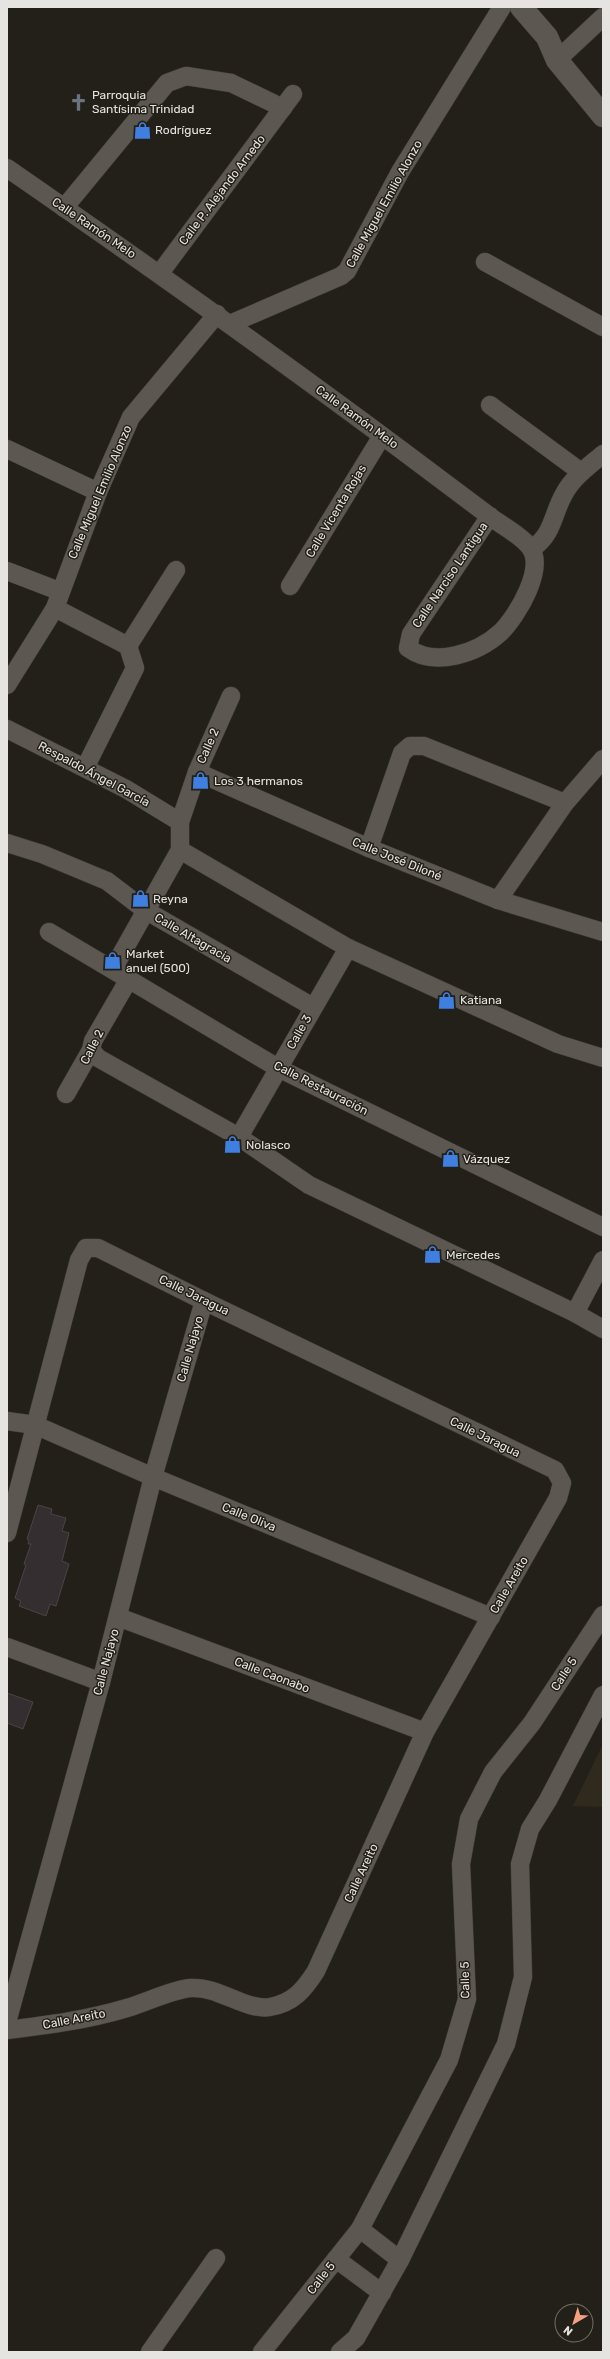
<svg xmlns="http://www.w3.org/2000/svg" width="610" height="2359" font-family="Rubik,sans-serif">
  <rect width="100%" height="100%" fill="#23201a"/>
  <path fill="#30291e" d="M603 1744V1807L573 1806Z"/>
  <g fill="#352e30" stroke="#4b4345">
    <path d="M38 1505 52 1509 51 1514 66 1518 62 1531 69 1533 62 1561 69 1564 56 1606 50 1604 46 1616 19 1606 21 1601 15 1598 26 1565 24 1564 31 1544H28L29 1540 27 1539Z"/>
    <path d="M7 1693 33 1702 23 1729 7 1723Z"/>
  </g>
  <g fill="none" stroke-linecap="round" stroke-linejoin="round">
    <defs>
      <g id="street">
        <path d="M557 60 603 17"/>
        <path d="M7 168C140 260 271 353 400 449 431 472 461 495 492 518 503 526 520 535 529 546 547 567 517 616 501 632 478 653 435 668 408 648L411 634 490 516"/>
        <path d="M64 208 167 83 186 76 231 83 283 108"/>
        <path d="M485 262 603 327"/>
        <path d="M160 273 293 94"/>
        <path d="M230 324 341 276 347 271 400 172 502 7"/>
        <path d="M490 405 581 472"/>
        <path d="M7 449 98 492"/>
        <path d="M530 546 534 547C553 534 553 513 564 494 573 477 589 466 603 454"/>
        <path d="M7 571 59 591"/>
        <path d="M290 586 382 436"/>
        <path d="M55 608 128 646 135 668 85 768"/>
        <path d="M128 646 176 570"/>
        <path d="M7 685 55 608 98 492 131 417 217 314"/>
        <path d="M7 729 126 789 180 822"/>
        <path d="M197 772 369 848 498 900 603 932"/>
        <path d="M7 843 42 854 107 881 145 910 313 1007"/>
        <path d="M369 848 402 753 410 746H424L565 803"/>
        <path d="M180 850 348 948 558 1044 603 1058"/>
        <path d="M498 900 565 803 603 759"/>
        <path d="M49 932 278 1068 603 1227"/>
        <path d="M113 969 180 850V822L197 772 231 696"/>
        <path d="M91 1050 98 1058 239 1137 309 1185 575 1313 603 1329"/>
        <path d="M66 1094 91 1050 93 1041 129 979"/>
        <path d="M239 1137 348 948"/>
        <path d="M575 1313 603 1260"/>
        <path d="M7 1421 35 1425 153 1477 491 1617"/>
        <path d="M7 1533 79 1260 86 1248H98L204 1301 555 1470 562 1483 558 1498 425 1732 316 1971C304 1990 293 2003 270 2007 246 2011 218 1986 191 1988 173 1989 145 2003 127 2008 87 2020 48 2025 7 2030"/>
        <path d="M118 1617 425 1732"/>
        <path d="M7 1647 101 1682"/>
        <path d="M7 2022 101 1682 153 1477 204 1301"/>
        <path d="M360 2229 400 2260"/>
        <path d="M336 2259 382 2293"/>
        <path d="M150 2352 216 2258"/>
        <path d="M262 2352 360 2229 449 2060 467 1999 461 1864 469 1819 493 1772 532 1723 603 1615"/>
        <path d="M340 2352 356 2338 400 2260 506 2044 523 1977 520 1864 530 1829 548 1800 603 1695"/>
      </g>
      <path id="secondary" d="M521 7 547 37 557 60 603 116"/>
    </defs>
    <use href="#street" stroke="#403e3a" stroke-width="19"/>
    <use href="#secondary" stroke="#403e3a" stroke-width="23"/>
    <use href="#street" stroke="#5c5851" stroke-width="18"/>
    <use href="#secondary" stroke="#5c5851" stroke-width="22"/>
  </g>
  <defs>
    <symbol id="church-bare" viewBox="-9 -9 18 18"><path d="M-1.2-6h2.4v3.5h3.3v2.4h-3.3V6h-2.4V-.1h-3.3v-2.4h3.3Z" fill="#6b7280" stroke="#23201a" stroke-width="2.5" paint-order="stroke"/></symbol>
    <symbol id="shop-bare" viewBox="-9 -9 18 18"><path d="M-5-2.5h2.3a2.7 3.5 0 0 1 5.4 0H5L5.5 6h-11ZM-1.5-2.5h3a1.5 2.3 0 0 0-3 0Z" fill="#3f7fe0" stroke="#23201a" stroke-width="2.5" paint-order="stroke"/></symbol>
  </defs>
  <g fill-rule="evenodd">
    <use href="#church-bare" x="66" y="90" width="25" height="25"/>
    <use href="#shop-bare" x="130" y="118" width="25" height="25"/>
    <use href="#shop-bare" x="188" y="768" width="25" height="25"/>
    <use href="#shop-bare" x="128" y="886" width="25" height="25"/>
    <use href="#shop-bare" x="100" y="948" width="25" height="25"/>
    <use href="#shop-bare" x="434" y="988" width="25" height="25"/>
    <use href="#shop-bare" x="220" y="1132" width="25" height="25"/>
    <use href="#shop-bare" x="438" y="1146" width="25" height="25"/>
    <use href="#shop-bare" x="420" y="1242" width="25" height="25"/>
  </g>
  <g text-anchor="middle" stroke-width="3" stroke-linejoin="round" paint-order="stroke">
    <g font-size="12" fill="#e6e4e0" stroke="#23201a" text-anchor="start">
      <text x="92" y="99">Parroquia<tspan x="92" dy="14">Santísima Trinidad</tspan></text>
      <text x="155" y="134">Rodríguez</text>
      <text x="214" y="785">Los 3 hermanos</text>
      <text x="153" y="903">Reyna</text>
      <text x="126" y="958">Market<tspan x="126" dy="14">anuel (500)</tspan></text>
      <text x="460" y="1004">Katiana</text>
      <text x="246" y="1149">Nolasco</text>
      <text x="463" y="1163">Vázquez</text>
      <text x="446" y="1259">Mercedes</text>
    </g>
    <g font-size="12" fill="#e6e4e0" stroke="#23201a">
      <text transform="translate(222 190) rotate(-53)" y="4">Calle P. Alejando Arnedo</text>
      <text transform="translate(384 204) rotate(-61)" y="4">Calle Miguel Emilio Alonzo</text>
      <text transform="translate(94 228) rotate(34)" y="4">Calle Ramón Melo</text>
      <text transform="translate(357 417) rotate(36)" y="4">Calle Ramón Melo</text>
      <text transform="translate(100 492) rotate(-67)" y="4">Calle Miguel Emilio Alonzo</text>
      <text transform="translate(336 511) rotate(-59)" y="4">Calle Vicenta Rojas</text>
      <text transform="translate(450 575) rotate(-56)" y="4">Calle Narciso Lantigua</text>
      <text transform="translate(208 746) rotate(-66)" y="4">Calle 2</text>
      <text transform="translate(94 774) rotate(28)" y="4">Respaldo Ángel García</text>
      <text transform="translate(397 859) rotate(22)" y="4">Calle José Diloné</text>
      <text transform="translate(193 938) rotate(30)" y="4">Calle Altagracia</text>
      <text transform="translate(299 1032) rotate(-60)" y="4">Calle 3</text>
      <text transform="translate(92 1047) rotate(-63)" y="4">Calle 2</text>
      <text transform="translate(321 1088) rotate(27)" y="4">Calle Restauración</text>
      <text transform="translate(194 1295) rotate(26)" y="4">Calle Jaragua</text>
      <text transform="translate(190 1349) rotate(-74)" y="4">Calle Najayo</text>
      <text transform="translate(485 1437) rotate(26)" y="4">Calle Jaragua</text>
      <text transform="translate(249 1517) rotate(22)" y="4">Calle Oliva</text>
      <text transform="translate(509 1585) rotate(-60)" y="4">Calle Areito</text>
      <text transform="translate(106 1662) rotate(-75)" y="4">Calle Najayo</text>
      <text transform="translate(564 1674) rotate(-57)" y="4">Calle 5</text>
      <text transform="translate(272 1675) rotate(21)" y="4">Calle Caonabo</text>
      <text transform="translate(361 1873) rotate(-65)" y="4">Calle Areito</text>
      <text transform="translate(465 1980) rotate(-91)" y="4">Calle 5</text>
      <text transform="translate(74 2019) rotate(-11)" y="4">Calle Areito</text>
      <text transform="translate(321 2278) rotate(-52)" y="4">Calle 5</text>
    </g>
  </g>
  <rect width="610" height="2359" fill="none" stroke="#e6e4e0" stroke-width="16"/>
  <g transform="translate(574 2323) rotate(218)"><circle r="19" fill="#23201a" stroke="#716e69"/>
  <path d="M0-3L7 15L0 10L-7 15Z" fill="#f2a080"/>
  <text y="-6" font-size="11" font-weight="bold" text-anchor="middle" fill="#e6e4e0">N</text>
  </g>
</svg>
